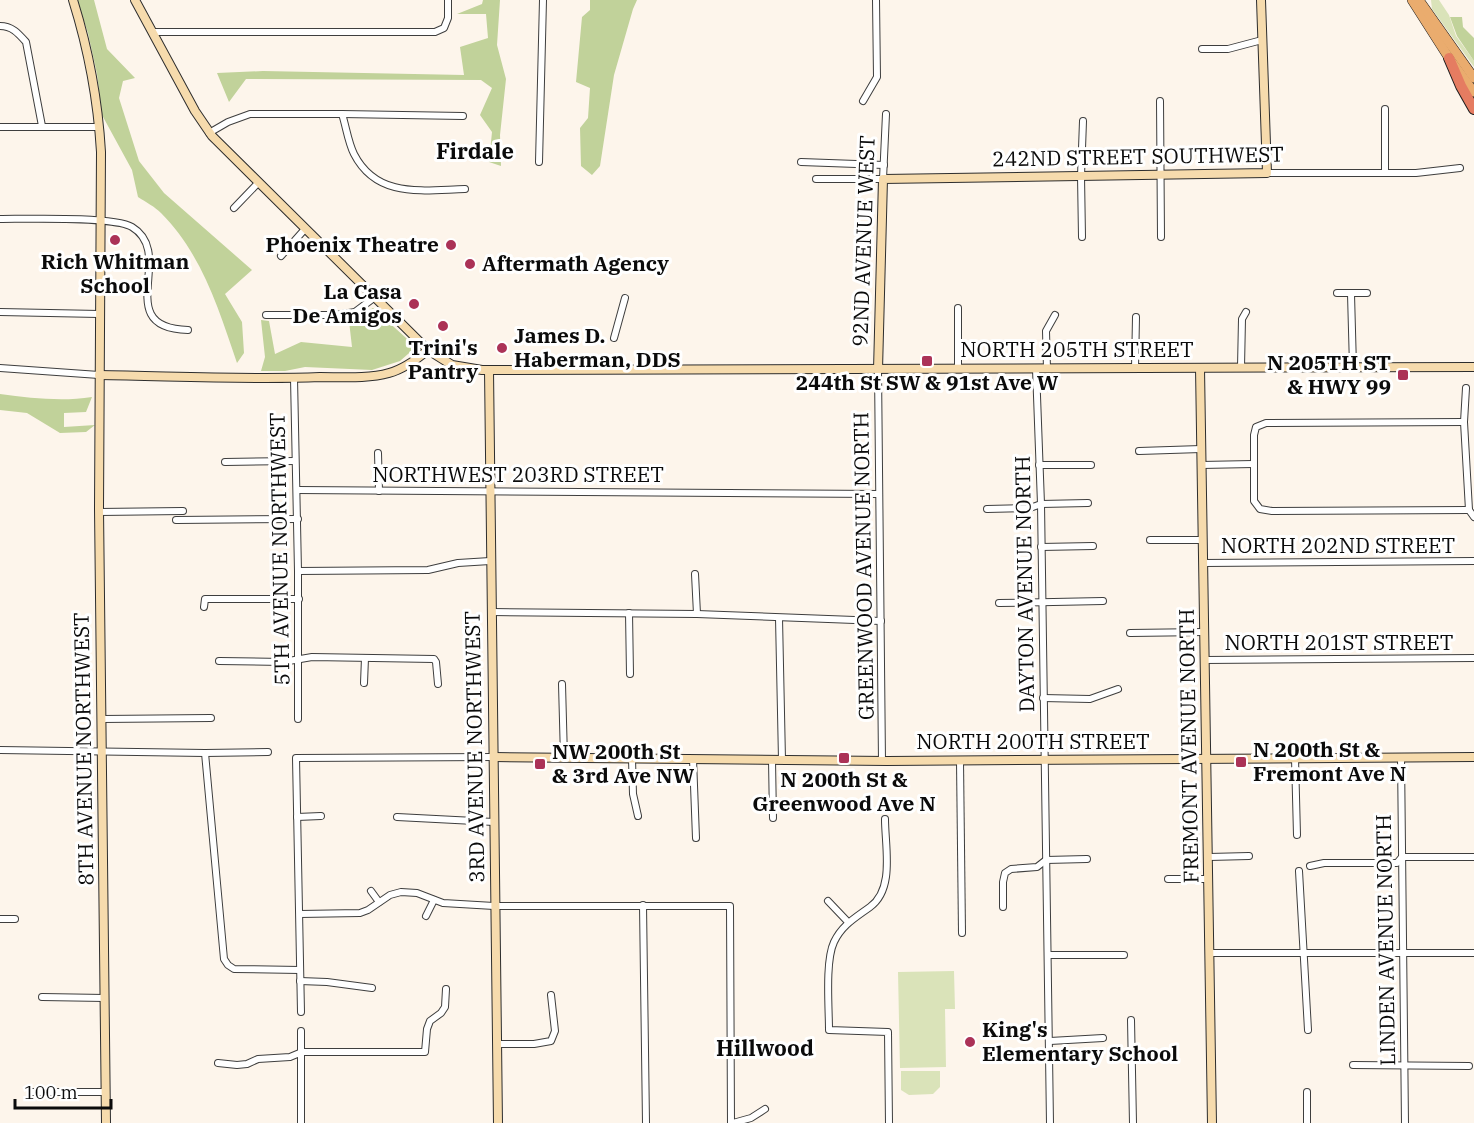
<svg xmlns="http://www.w3.org/2000/svg" width="1474" height="1123" font-family="'IBM Plex Serif',serif">
  <rect width="100%" height="100%" fill="#fdf5eb"/>
  <g fill="#dae3b9">
    <path d="M1431 0H1439L1449 15 1456 36 1474 61V67L1432 9Z"/>
    <path d="M954 971 955 1009H945L946 1067 900 1068 898 972Z"/>
    <path d="M901 1071H940V1087L933 1094 909 1095 901 1090Z"/>
  </g>
  <g fill="#c1d29a">
    <path d="M77 0H94L107 49 135 78 123 81 119 98 139 161 164 193 252 270 225 294 242 322 244 353 237 363C219 310 202 254 161 213 155 207 146 202 138 197L132 170 102 115 97 74 88 33Z"/>
    <path d="M483 0H500L497 45 506 79 500 135 501 166 489 162 492 132 480 115 492 88 481 80 246 79 229 102 217 73 263 71 464 75 460 47 488 38 486 14H457L482 4Z"/>
    <path d="M590 0H637L633 9 614 75 600 166 592 175 581 166 580 128 588 118 590 88 576 82 582 17 590 10Z"/>
    <path d="M1450 17H1462L1463 27 1474 38V61L1457 36Z"/>
    <path d="M373 308 416 347 400 361 372 370 305 367 285 371H261L265 357 261 320 269 321 275 354 301 342 352 347 349 321Z"/>
    <path d="M0 394C31 398 61 402 92 397L86 412 64 413V427L95 425 86 432 60 433 27 413 0 410Z"/>
  </g>
  <g fill="none" stroke-linecap="round" stroke-linejoin="round">
    <defs>
      <g id="street">
        <path d="M0 26C12 26 18 33 26 42L42 126"/>
        <path d="M152 32H435L444 28 448 18V0"/>
        <path d="M1202 49H1228L1262 40"/>
        <path d="M863 101 877 77 876 0"/>
        <path d="M1160 101 1161 237"/>
        <path d="M1385 109V173"/>
        <path d="M342 114C346 126 348 142 354 154 377 199 423 190 465 189"/>
        <path d="M0 127H99"/>
        <path d="M209 133 228 122 250 114H342L463 116"/>
        <path d="M539 162 543 0"/>
        <path d="M801 162 884 165"/>
        <path d="M1267 173H1416L1460 168"/>
        <path d="M816 179H883L886 114"/>
        <path d="M234 208 258 183"/>
        <path d="M0 219C26 219 114 216 132 227 177 254 110 328 188 330"/>
        <path d="M1082 237 1081 176 1083 121"/>
        <path d="M281 256 305 229"/>
        <path d="M1337 293H1367"/>
        <path d="M1351 294 1353 367"/>
        <path d="M958 308V369"/>
        <path d="M0 312 99 314"/>
        <path d="M266 315H336L355 312 375 297"/>
        <path d="M614 338 625 298"/>
        <path d="M1241 367 1242 319 1246 312"/>
        <path d="M0 368 99 375"/>
        <path d="M1135 368 1136 317"/>
        <path d="M1036 369 1041 504 1050 1123"/>
        <path d="M1047 369 1046 331 1055 315"/>
        <path d="M878 370 882 761"/>
        <path d="M294 378 298 571V719"/>
        <path d="M1466 388 1464 422 1469 510 1474 517"/>
        <path d="M1464 422 1266 423 1256 427 1254 435V501L1260 509 1272 511 1469 510"/>
        <path d="M1139 451 1201 449"/>
        <path d="M378 453 379 491"/>
        <path d="M225 462 295 461"/>
        <path d="M1039 465H1091"/>
        <path d="M1201 465 1253 464"/>
        <path d="M297 490 879 494"/>
        <path d="M987 509 1030 508 1041 504 1088 503"/>
        <path d="M99 512 183 511"/>
        <path d="M176 520 298 519"/>
        <path d="M1150 540H1202"/>
        <path d="M1041 547 1093 546"/>
        <path d="M1203 563 1474 561"/>
        <path d="M298 571 428 570 458 563 490 561"/>
        <path d="M695 574 697 614"/>
        <path d="M999 603 1103 601"/>
        <path d="M204 607 205 599H299"/>
        <path d="M492 612 697 614 881 621"/>
        <path d="M629 613 630 674"/>
        <path d="M779 618 782 760"/>
        <path d="M1130 633 1204 632"/>
        <path d="M1204 660 1474 658"/>
        <path d="M219 661 283 662 312 657 434 659 436 662 438 684"/>
        <path d="M364 683 365 658"/>
        <path d="M562 684 564 758"/>
        <path d="M1043 698 1090 699 1118 689"/>
        <path d="M102 719 211 718"/>
        <path d="M0 750 205 753 268 752"/>
        <path d="M205 753 224 959 228 965 234 969 300 970"/>
        <path d="M1401 757 1405 1123"/>
        <path d="M1295 758 1297 835"/>
        <path d="M632 759 633 794 638 816"/>
        <path d="M693 759 696 838"/>
        <path d="M772 760 773 818"/>
        <path d="M960 761 962 933"/>
        <path d="M297 817 321 816"/>
        <path d="M397 817 494 822"/>
        <path d="M885 819C885 847 895 889 870 907 855 918 842 925 834 942 825 961 829 1008 829 1030L888 1032 889 1123"/>
        <path d="M1209 857 1249 856"/>
        <path d="M1310 866 1324 863H1397L1402 857H1474"/>
        <path d="M1299 871 1308 1030"/>
        <path d="M1168 879H1209"/>
        <path d="M371 891 379 902"/>
        <path d="M828 901 848 922"/>
        <path d="M643 905 646 1123"/>
        <path d="M1003 907V882L1005 873 1011 869 1037 867 1046 860 1087 859"/>
        <path d="M300 914 360 913 368 910 390 895 401 892 417 893 443 903 494 906H730L731 1123"/>
        <path d="M426 916 434 900"/>
        <path d="M0 919H15"/>
        <path d="M1211 953H1474"/>
        <path d="M1048 955H1124"/>
        <path d="M300 981 327 982 372 988"/>
        <path d="M42 997 105 998"/>
        <path d="M301 1012 296 758 494 757"/>
        <path d="M1131 1020 1133 1123"/>
        <path d="M1050 1041 1103 1038"/>
        <path d="M497 1044H534L551 1041 555 1031 551 995"/>
        <path d="M218 1063 237 1065 247 1064 258 1059 290 1057 302 1052H425L427 1029 430 1021 441 1013 445 1007 446 989"/>
        <path d="M1353 1065 1469 1066"/>
        <path d="M32 1092H106"/>
        <path d="M1307 1092V1123"/>
        <path d="M301 1123V1031"/>
        <path d="M733 1123 751 1118 765 1109"/>
      </g>
      <g id="secondary">
        <path d="M73 0C88 48 98 101 101 152L99 509 106 1123"/>
        <path d="M135 0 195 111 212 136 428 350 452 365 482 370 1474 367"/>
        <path d="M1200 368 1212 1123"/>
        <path d="M489 370 498 1123"/>
        <path d="M878 370 883 179 1267 173 1261 0"/>
        <path d="M99 375C173 376 247 380 320 377 342 377 368 379 389 373 404 369 416 360 428 350"/>
        <path d="M494 757 887 761 1474 757"/>
      </g>
      <g id="primary">
        <path d="M1412 0 1449 58 1474 92"/>
        <path d="M1419 0 1474 78"/>
      </g>
      <path id="highway" d="M1449 58 1461 86 1474 109"/>
    </defs>
    <use href="#street" stroke="#3e3e3e" stroke-width="8"/>
    <use href="#secondary" stroke="#2d2d2d" stroke-width="10"/>
    <use href="#primary" stroke="#1c1c1c" stroke-width="10"/>
    <use href="#highway" stroke="#1c1c1c" stroke-width="12"/>
    <use href="#street" stroke="#fff" stroke-width="6"/>
    <use href="#secondary" stroke="#f6dbad" stroke-width="8"/>
    <use href="#primary" stroke="#eaac6e" stroke-width="9"/>
    <use href="#highway" stroke="#e57c61" stroke-width="10"/>
  </g>
  <g fill="#ab3257" stroke="#fff" stroke-width="2">
    <circle cx="115" cy="240" r="6"/>
    <circle cx="451" cy="245" r="6"/>
    <circle cx="470" cy="264" r="6"/>
    <circle cx="414" cy="304" r="6"/>
    <circle cx="443" cy="326" r="6"/>
    <circle cx="502" cy="348" r="6"/>
    <rect x="921" y="355" width="12" height="12" rx="3"/>
    <rect x="1397" y="369" width="12" height="12" rx="3"/>
    <rect x="838" y="752" width="12" height="12" rx="3"/>
    <rect x="1235" y="756" width="12" height="12" rx="3"/>
    <rect x="534" y="758" width="12" height="12" rx="3"/>
    <circle cx="970" cy="1042" r="6"/>
  </g>
  <g text-anchor="middle" stroke-width="6" stroke-linejoin="round" paint-order="stroke">
    <g font-size="21" fill="#0b0b0b" stroke="#fff">
      <text transform="translate(1138 157) rotate(-1)" y="7">242ND STREET SOUTHWEST</text>
      <text transform="translate(864 241) rotate(-88)" y="7">92ND AVENUE WEST</text>
      <text x="1077" y="357">NORTH 205TH STREET</text>
      <text x="518" y="482">NORTHWEST 203RD STREET</text>
      <text x="1338" y="553">NORTH 202ND STREET</text>
      <text transform="translate(280 549) rotate(-91)" y="7">5TH AVENUE NORTHWEST</text>
      <text transform="translate(864 566) rotate(-91)" y="7">GREENWOOD AVENUE NORTH</text>
      <text transform="translate(1025 584) rotate(-91)" y="7">DAYTON AVENUE NORTH</text>
      <text x="1339" y="650">NORTH 201ST STREET</text>
      <text x="1033" y="749">NORTH 200TH STREET</text>
      <text transform="translate(1189 746) rotate(-91)" y="7">FREMONT AVENUE NORTH</text>
      <text transform="translate(475 747) rotate(-91)" y="7">3RD AVENUE NORTHWEST</text>
      <text transform="translate(84 749) rotate(-91)" y="7">8TH AVENUE NORTHWEST</text>
      <text transform="translate(1386 940) rotate(-91)" y="7">LINDEN AVENUE NORTH</text>
    </g>
    <g font-size="21" font-weight="bold" fill="#0b0b0b" stroke="#fff" text-anchor="start">
      <text x="439" y="252" text-anchor="end">Phoenix Theatre</text>
      <text x="115" y="269" text-anchor="middle">Rich Whitman<tspan x="115" dy="24">School</tspan></text>
      <text x="482" y="271">Aftermath Agency</text>
      <text x="402" y="299" text-anchor="end">La Casa<tspan x="402" dy="24">De Amigos</tspan></text>
      <text x="514" y="343">James D.<tspan x="514" dy="24">Haberman, DDS</tspan></text>
      <text x="443" y="355" text-anchor="middle">Trini's<tspan x="443" dy="24">Pantry</tspan></text>
      <text x="1391" y="370" text-anchor="end">N 205TH ST<tspan x="1391" dy="24">&amp; HWY 99</tspan></text>
      <text x="927" y="390" text-anchor="middle">244th St SW &amp; 91st Ave W</text>
      <text x="1253" y="757">N 200th St &amp;<tspan x="1253" dy="24">Fremont Ave N</tspan></text>
      <text x="552" y="759">NW 200th St<tspan x="552" dy="24">&amp; 3rd Ave NW</tspan></text>
      <text x="844" y="787" text-anchor="middle">N 200th St &amp;<tspan x="844" dy="24">Greenwood Ave N</tspan></text>
      <text x="982" y="1037">King's<tspan x="982" dy="24">Elementary School</tspan></text>
    </g>
    <g font-size="22" font-weight="bold" fill="#0b0b0b" stroke="#fff">
      <text x="475" y="159">Firdale</text>
      <text x="765" y="1056">Hillwood</text>
    </g>
  </g>
  <path d="M15 1099v9h96v-9" fill="none" stroke="#0b0b0b" stroke-width="3"/>
  <text x="24" y="1099" font-size="18" fill="#0b0b0b" stroke="#ffffff" stroke-width="4.5" paint-order="stroke">100 m</text>
</svg>
